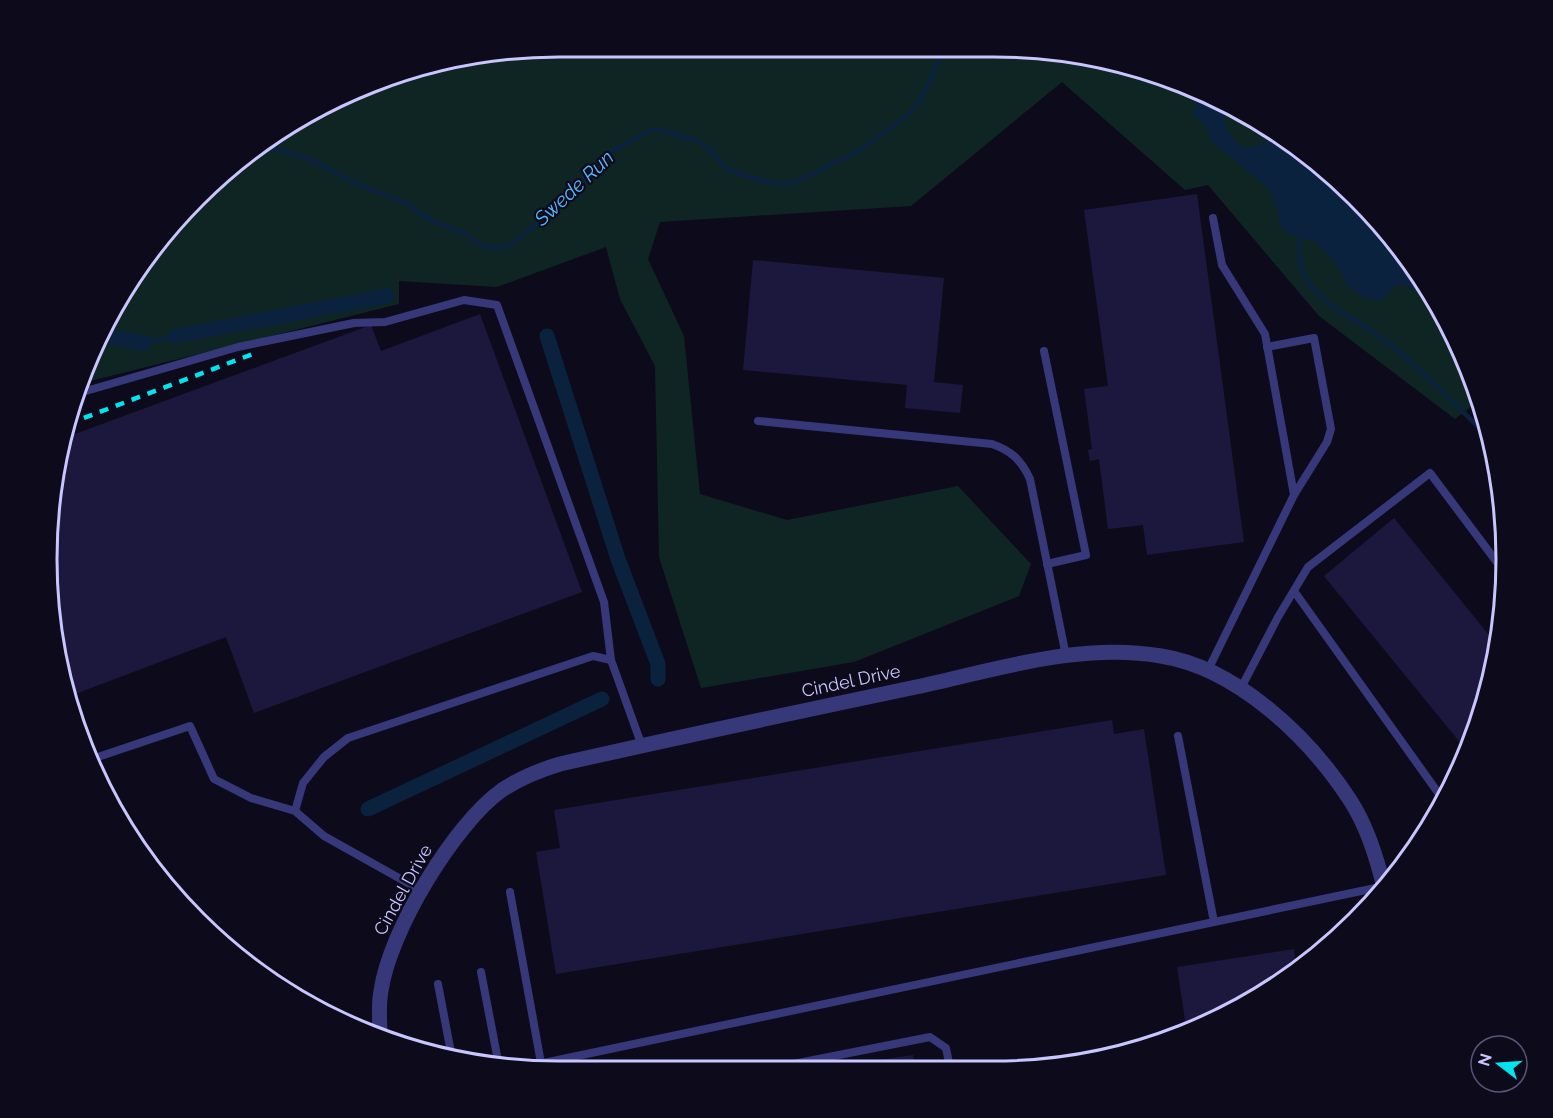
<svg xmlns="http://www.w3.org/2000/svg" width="1553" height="1118" font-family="Raleway,sans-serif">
  <rect width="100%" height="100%" fill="#0d0b1b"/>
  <path fill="#0e2523" d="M559 47H994L1094 56 1251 115 1380 221 1438 303 1481 399 1455 419 1319 316 1208 185 1185 190 1062 82 911 206 660 222 648 259 684 336 700 494 787 520 958 486 1031 564 1019 596 854 662 701 688 659 557 655 366 620 299 606 247 497 287 399 281V304L82 383 99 333 173 221 275 133 426 64Z"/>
  <path fill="#0b223e" d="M1195 94 1223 105 1225 126 1238 145C1254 152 1262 146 1273 134L1380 221 1428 289 1426 292C1416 293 1408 283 1398 285 1393 286 1387 297 1380 301L1363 297 1349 287 1334 261 1315 242 1287 233 1282 228 1273 197 1265 185 1211 141 1205 126 1193 114 1196 108Z"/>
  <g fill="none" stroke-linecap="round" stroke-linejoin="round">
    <g stroke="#0b223e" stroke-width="4.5">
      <path d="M260 145 307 158 359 185 409 204 416 211 435 222 464 233 481 245 495 248 507 246 520 238 574 190 606 154 651 130H661L698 141 713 153 725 168 751 178 779 184 796 182 864 148 907 115 920 101 946 47"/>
      <path d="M1300 235C1298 251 1299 269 1309 283 1327 309 1371 327 1396 349 1429 376 1458 408 1489 437"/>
      <path d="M144 343 176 336"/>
    </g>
    <g stroke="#0b223e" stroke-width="15">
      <path d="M98 335 144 343"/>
      <path d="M176 336 387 296"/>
      <path d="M547 336 618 559 658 664V679"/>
      <path d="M368 809 602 699"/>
    </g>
  </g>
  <g fill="#1c173c">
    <path d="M1197 194 1244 542 1147 555 1143 525 1108 529 1099 459 1090 461 1088 450 1092 449 1084 389 1108 386 1084 210Z"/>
    <path d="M753 260 944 278 934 382 963 385 960 413 905 408 907 385 743 370Z"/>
    <path d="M480 314 582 592 254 713 226 637 70 696 51 626 56 459 64 438 371 325 381 351Z"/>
    <path d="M1394 518 1497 645 1489 692 1467 751 1324 576Z"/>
    <path d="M1112 720 1114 734 1144 729 1166 875 556 974 536 852 560 848 554 810Z"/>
    <path d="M1294 949 1296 967 1187 1033 1177 967Z"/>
    <path d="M913 1055 915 1068H835L834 1067Z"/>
  </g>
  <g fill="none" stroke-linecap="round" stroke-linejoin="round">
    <g stroke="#36387a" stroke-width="8">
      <path d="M1267 347 1314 338 1331 429 1327 442 1294 495"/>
      <path d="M1044 351 1086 555 1047 564"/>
      <path d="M79 393 238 347 354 323 385 322 464 300 497 305 604 602 611 660 642 746"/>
      <path d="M758 421 992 444C1012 451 1021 460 1030 479L1066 656"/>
      <path d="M1294 591 1444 801"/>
      <path d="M1208 670 1294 495 1265 334 1222 265 1213 218"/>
      <path d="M1241 688 1278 617 1308 567 1430 473 1505 573"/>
      <path d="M89 760 190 726 214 779 251 798 295 811 324 836 422 891"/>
      <path d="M295 811 303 783 324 757 348 738 593 656 611 660"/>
      <path d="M510 892 541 1063"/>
      <path d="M1214 922 1385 886"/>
      <path d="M1333 940V943"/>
      <path d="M481 972 499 1066"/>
      <path d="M438 984 452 1058"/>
      <path d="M515 1069 1214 922 1178 736"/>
      <path d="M729 1069 738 1067 740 1069"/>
      <path d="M768 1069 930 1037 946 1048 950 1068"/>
    </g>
    <path stroke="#36387a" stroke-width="15" d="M380 1037C380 1022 378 1006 381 991 389 932 454 824 502 790 520 778 540 770 560 764 679 737 797 712 916 687 995 670 1079 642 1161 656 1237 668 1309 737 1350 800 1367 826 1377 858 1384 888"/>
    <path stroke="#02e5ee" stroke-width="4.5" stroke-dasharray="9 8" stroke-linecap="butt" d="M68 424 258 352"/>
  </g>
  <g text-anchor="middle" stroke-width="4.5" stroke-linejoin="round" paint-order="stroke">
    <g font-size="18" fill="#c8c5ff" stroke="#0d0b1b">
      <text transform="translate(851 681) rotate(-12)" y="6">Cindel Drive</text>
      <text transform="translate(403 890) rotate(-61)" y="6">Cindel Drive</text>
    </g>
    <g font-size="20" font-style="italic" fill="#54bafe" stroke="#0d0b1b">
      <text transform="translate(574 188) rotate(-43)" y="7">Swede Run</text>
    </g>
  </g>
  <path d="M0 0H1553V1118H0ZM559 57H994A502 502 0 0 1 1496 559V559A502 502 0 0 1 994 1061H559A502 502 0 0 1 57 559V559A502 502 0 0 1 559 57Z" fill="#0d0b1b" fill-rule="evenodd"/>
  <path fill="none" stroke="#c8c5ff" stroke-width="3" d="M559 57H994A502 502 0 0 1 1496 559V559A502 502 0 0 1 994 1061H559A502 502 0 0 1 57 559V559A502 502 0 0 1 559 57Z"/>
  <g transform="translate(1499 1064) rotate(287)"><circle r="28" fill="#0d0b1b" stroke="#585576" stroke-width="1.5"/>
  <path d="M0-4.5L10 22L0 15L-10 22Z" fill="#02e5ee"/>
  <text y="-9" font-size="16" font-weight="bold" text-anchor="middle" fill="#c8c5ff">N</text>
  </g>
</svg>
